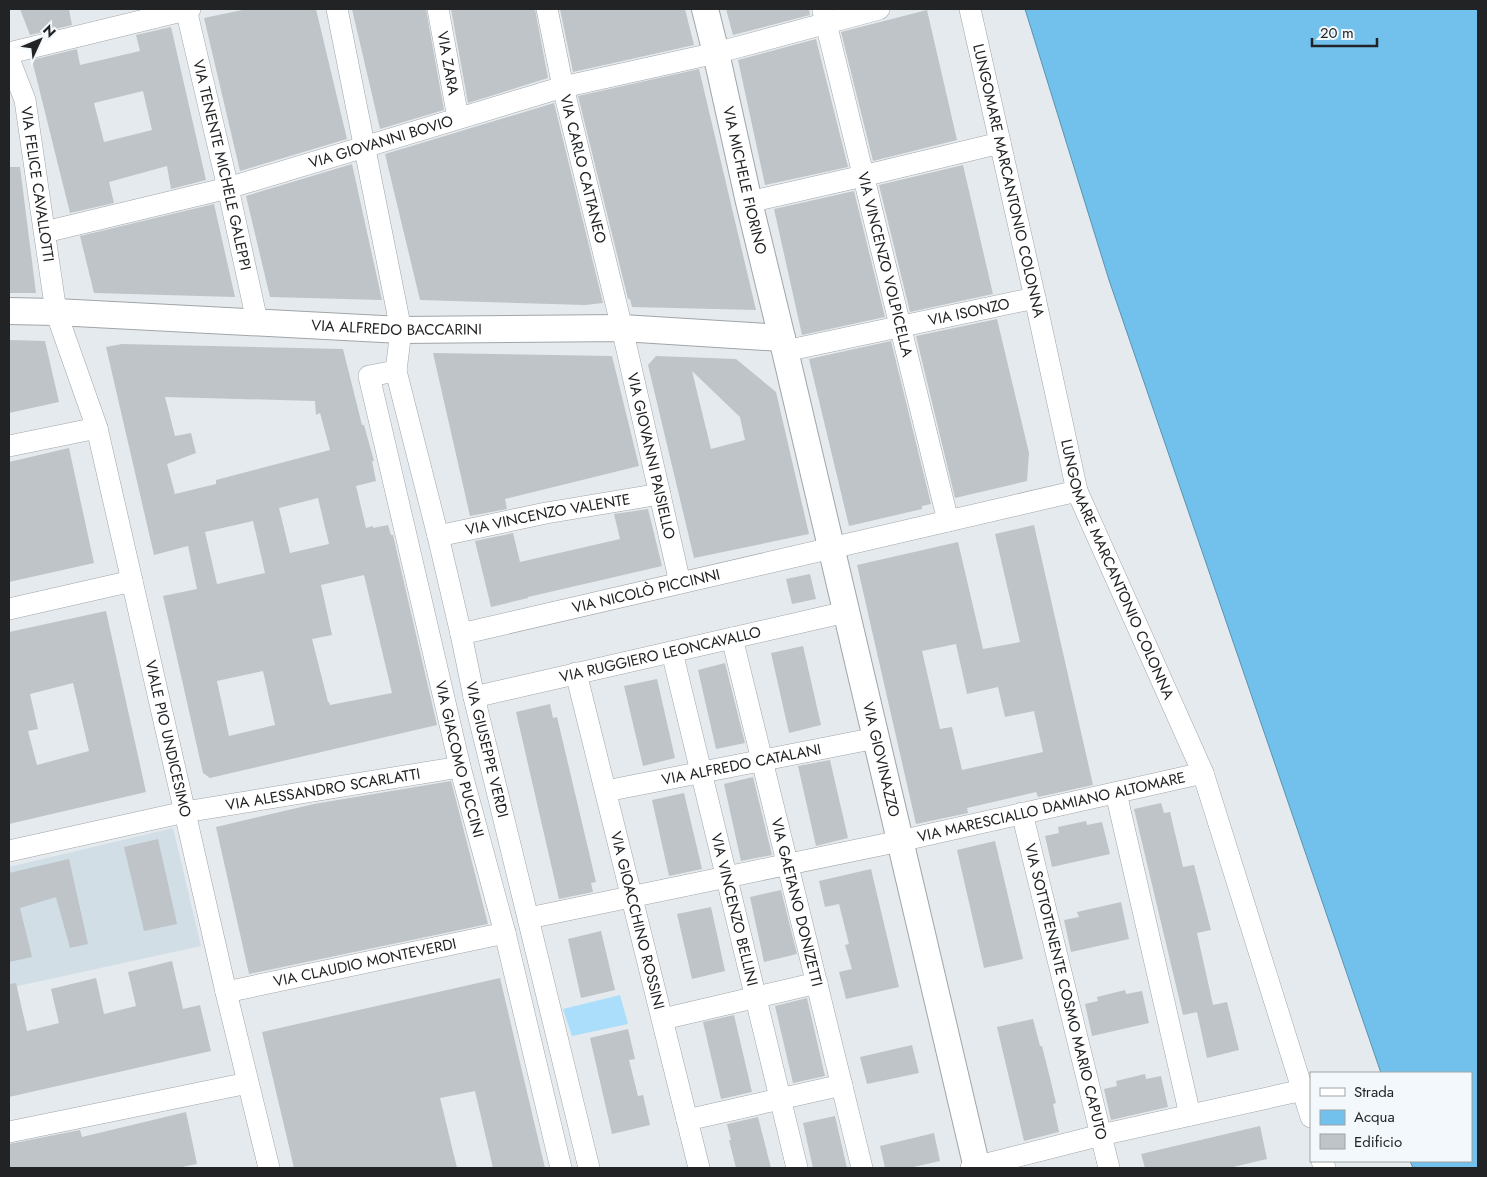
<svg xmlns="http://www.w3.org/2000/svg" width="1487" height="1177" font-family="Jost,sans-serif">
  <rect width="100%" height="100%" fill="#e5eaee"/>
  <path fill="#d1dee6" d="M173 828 201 946 9 988V867Z"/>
  <path fill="#abdefb" d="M620 995 628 1024 572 1036 563 1009Z"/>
  <path fill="#72c1ec" stroke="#5a92b0" d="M1025 9H1478V1168H1413L1410 1161H1471V1073H1381L1109 280Z"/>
  <g fill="#bec4c7" fill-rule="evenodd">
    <path d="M20 9H69L72 25 30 35Z"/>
    <path d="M247 9H316L347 139 240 171 204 18Z"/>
    <path d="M352 9H426L444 110 380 129Z"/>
    <path d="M451 9H535L548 78 468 103Z"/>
    <path d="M560 9H685L694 45 573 72Z"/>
    <path d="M726 9H809L810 15 733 35Z"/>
    <path d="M927 10 957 140 873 161 841 32Z"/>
    <path d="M171 27 206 180 171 189 167 166 109 182 114 203 70 213 32 60 77 49 80 65 140 51 136 35ZM143 91 152 130 104 142 94 103Z"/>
    <path d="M816 39 848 167 765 185 738 60Z"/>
    <path d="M699 69 743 255 756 310 632 307 630 299H628L578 96Z"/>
    <path d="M554 103 603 303 585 305 420 300 385 154Z"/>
    <path d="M352 164 382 300 270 297 246 196Z"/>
    <path d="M963 165 993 294 910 312 879 185Z"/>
    <path d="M9 167H20L36 293H9Z"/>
    <path d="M854 191 885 317 802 335 774 209Z"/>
    <path d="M214 204 235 297 94 293 80 236Z"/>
    <path d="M997 319 1029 453 1027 481 955 498 916 336Z"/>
    <path d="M9 340 45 341 59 402 9 413Z"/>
    <path d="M891 341 931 504 922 506V509L849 526 809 359Z"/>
    <path d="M122 344 343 349 362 425H364L374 461H372L376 481 356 486 366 528 373 526V528L388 525 391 535H393L437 725 210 778 203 773 163 596 197 589 188 546 154 555 106 347ZM165 397 315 401 316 415 320 413 330 450 216 480V484L175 494 167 464 196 453 191 433 175 436ZM318 498 329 544 290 553 279 508ZM253 521 265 573 217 584 205 532ZM364 575 392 693 330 705 329 702H328L312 639 332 635 321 585ZM263 671 275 725 229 736 217 681Z"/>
    <path d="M433 353 612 356 639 466 505 499 507 509 470 516Z"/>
    <path d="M656 356 736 359 776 392 809 534 694 558 648 365ZM692 371 740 417 745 440 711 449Z"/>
    <path d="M69 448 94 563 9 582V462Z"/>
    <path d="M648 509 662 566 528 597V598L491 607 475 541 513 533 520 562 620 539 614 514Z"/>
    <path d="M1034 525 1093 785 1038 797 1036 792 967 808 968 813 916 824 857 565 958 542 983 649 1020 642 995 534ZM956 644 967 694 998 687 1005 717 1034 711 1043 752 962 770 952 727 940 729 922 651Z"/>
    <path d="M810 574 816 599 792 604 786 579Z"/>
    <path d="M106 611 146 792 9 824V632ZM73 683 89 751 37 765 28 731 38 729 30 694Z"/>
    <path d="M803 646 821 725 789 733 771 653Z"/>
    <path d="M725 663 745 743 716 749 698 670Z"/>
    <path d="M657 679 675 758 643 766 624 686Z"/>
    <path d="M550 704 553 718 557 717 596 882 591 883 593 892 559 899 516 712Z"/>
    <path d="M830 760 848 838 816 846 798 766Z"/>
    <path d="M753 777 772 855 741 861 724 784Z"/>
    <path d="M451 781 488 924 249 974 216 827 314 804Z"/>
    <path d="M684 793 702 869 669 876 652 800Z"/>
    <path d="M1161 803 1164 813 1170 812 1183 867 1194 865 1211 930 1197 933 1213 1005 1227 1002 1239 1050 1207 1058 1197 1012 1183 1015 1134 809Z"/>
    <path d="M1086 821 1087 825 1102 822 1110 854 1052 867 1045 836 1059 833 1058 827Z"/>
    <path d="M158 839 177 924 144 931 124 847Z"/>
    <path d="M995 841 1023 959 984 968 957 850Z"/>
    <path d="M69 859 88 944 70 948 56 897 20 908 32 957 9 962V873Z"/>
    <path d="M871 869 899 987 846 999 839 972 852 969 845 945 849 944 839 904 825 907 819 881Z"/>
    <path d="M781 890 797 954 764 962 750 897Z"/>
    <path d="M1121 902 1129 939 1071 952 1064 920 1079 917 1077 912Z"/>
    <path d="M711 907 725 971 692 979 677 914Z"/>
    <path d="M601 931 615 990 581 998 568 939Z"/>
    <path d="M172 961 183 1009 200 1005 211 1051 9 1097V984L16 983 27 1031 59 1023 51 989 96 978 104 1014 136 1006 128 972Z"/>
    <path d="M500 978 545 1168H493L475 1091 440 1098 457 1168H294L262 1032Z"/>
    <path d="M1125 990 1126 994 1142 991 1149 1023 1092 1036 1085 1004 1098 1001 1097 997Z"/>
    <path d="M807 998 825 1076 793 1083 775 1006Z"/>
    <path d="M734 1015 752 1092 721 1099 703 1022Z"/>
    <path d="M1033 1019 1040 1046H1042L1051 1082 1056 1103 1053 1104 1059 1132 1024 1141 997 1027Z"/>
    <path d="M628 1029 635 1059 629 1060 638 1096 643 1095 650 1125 612 1134 590 1038Z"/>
    <path d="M912 1045 919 1073 867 1084 860 1057Z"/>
    <path d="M1145 1074 1146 1079 1161 1076 1168 1107 1111 1120 1104 1089 1117 1086 1116 1081Z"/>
    <path d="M186 1112 197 1164 177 1168H9V1144L80 1130 82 1137Z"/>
    <path d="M835 1116 847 1168H813L803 1123Z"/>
    <path d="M758 1117 771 1168H736L729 1140H731L727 1124Z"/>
    <path d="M1260 1126 1267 1159 1229 1168H1145L1141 1154Z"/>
    <path d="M934 1133 940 1161 909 1168H885L880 1146Z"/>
  </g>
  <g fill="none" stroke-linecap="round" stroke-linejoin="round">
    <defs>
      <g id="minor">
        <path id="s1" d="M186 9 228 188 257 321"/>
        <path id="s2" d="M337 9 401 330 396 371 438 536 461 634 474 697 589 1168"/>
        <path id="s3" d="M438 9 458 118"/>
        <path id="s4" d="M547 9 563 87 622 328 680 583"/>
        <path id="s5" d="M970 9 1035 298 1077 491 1203 773 1311 1117"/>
        <path id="s6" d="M823 11 948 521"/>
        <path d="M9 53 190 9"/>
        <path id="s7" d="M9 59 25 100 56 312 97 428 226 992 269 1168"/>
        <path d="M749 202 863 176 1000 143"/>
        <path id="s8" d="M45 232 228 188 563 87 716 53 879 9"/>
        <path id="s9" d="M785 351 1035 298"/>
        <path id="s10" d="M396 371 369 376 460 767 505 933 561 1168"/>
        <path d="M9 446 97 428"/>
        <path id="s11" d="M438 536 546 513 660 494"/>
        <path d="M9 609 132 581"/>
        <path id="s12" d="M461 634 1077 491"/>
        <path id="s13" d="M732 638 862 1168"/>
        <path id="s14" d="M672 652 797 1168"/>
        <path id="s15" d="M576 673 699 1168"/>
        <path id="s16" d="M474 697 846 612"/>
        <path id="s17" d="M606 791 876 738"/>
        <path d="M1116 793 1190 1115"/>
        <path id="s18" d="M1022 813 1109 1168"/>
        <path id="s19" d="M9 851 185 812 460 767"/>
        <path id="s20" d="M529 918 900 841 1203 773"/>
        <path id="s21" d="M226 992 505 933"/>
        <path d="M663 1019 817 983"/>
        <path d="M687 1120 842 1085"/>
        <path d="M9 1132 248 1083"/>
        <path d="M1322 1161 1325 1168"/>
        <path d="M971 1168 1101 1135 1303 1090"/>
      </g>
      <g id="tertiary">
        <path id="s22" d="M705 9 716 53 749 202 782 338 977 1168"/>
        <path id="s23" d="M9 311 56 312 401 330 622 328 782 338"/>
      </g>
    </defs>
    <use href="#minor" stroke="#a0a5a8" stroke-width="22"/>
    <use href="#tertiary" stroke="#a0a5a8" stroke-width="28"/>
    <use href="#minor" stroke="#fff" stroke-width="21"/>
    <use href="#tertiary" stroke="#fff" stroke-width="26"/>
  </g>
  <g text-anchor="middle" stroke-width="4" stroke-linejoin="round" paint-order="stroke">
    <g font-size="15" fill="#212324" stroke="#f2f8fb">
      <text dy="5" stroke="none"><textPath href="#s3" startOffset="55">VIA ZARA</textPath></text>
      <text dy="5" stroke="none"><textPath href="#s8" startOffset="348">VIA GIOVANNI BOVIO</textPath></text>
      <text dy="5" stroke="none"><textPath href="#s1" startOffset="160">VIA TENENTE MICHELE GALEPPI</textPath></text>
      <text dy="5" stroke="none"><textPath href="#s4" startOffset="164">VIA CARLO CATTANEO</textPath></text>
      <text dy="5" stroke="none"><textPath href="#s22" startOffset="176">VIA MICHELE FIORINO</textPath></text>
      <text dy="5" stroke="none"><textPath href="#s5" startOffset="176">LUNGOMARE MARCANTONIO COLONNA</textPath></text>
      <text dy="5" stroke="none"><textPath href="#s7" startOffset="129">VIA FELICE CAVALLOTTI</textPath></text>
      <text dy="5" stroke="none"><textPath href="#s6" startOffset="261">VIA VINCENZO VOLPICELLA</textPath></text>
      <text dy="5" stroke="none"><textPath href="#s9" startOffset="188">VIA ISONZO</textPath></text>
      <text dy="5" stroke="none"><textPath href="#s23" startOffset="388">VIA ALFREDO BACCARINI</textPath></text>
      <text dy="5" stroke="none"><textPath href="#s4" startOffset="459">VIA GIOVANNI PAISIELLO</textPath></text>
      <text dy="5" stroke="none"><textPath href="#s11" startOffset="112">VIA VINCENZO VALENTE</textPath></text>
      <text dy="5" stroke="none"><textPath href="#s5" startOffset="581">LUNGOMARE MARCANTONIO COLONNA</textPath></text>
      <text dy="5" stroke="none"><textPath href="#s12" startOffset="190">VIA NICOLÒ PICCINNI</textPath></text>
      <text dy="5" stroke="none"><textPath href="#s16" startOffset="191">VIA RUGGIERO LEONCAVALLO</textPath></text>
      <text dy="5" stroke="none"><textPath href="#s7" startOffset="700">VIALE PIO UNDICESIMO</textPath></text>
      <text dy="5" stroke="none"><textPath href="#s2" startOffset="758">VIA GIUSEPPE VERDI</textPath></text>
      <text dy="5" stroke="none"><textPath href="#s10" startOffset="421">VIA GIACOMO PUCCINI</textPath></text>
      <text dy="5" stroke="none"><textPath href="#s22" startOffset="771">VIA GIOVINAZZO</textPath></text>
      <text dy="5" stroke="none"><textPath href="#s17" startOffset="138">VIA ALFREDO CATALANI</textPath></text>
      <text dy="5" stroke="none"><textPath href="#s19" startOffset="320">VIA ALESSANDRO SCARLATTI</textPath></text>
      <text dy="5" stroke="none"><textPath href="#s20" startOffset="534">VIA MARESCIALLO DAMIANO ALTOMARE</textPath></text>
      <text dy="5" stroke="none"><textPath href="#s13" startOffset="272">VIA GAETANO DONIZETTI</textPath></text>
      <text dy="5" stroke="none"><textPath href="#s14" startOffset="265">VIA VINCENZO BELLINI</textPath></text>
      <text dy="5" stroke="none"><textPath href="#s15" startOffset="255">VIA GIOACCHINO ROSSINI</textPath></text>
      <text dy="5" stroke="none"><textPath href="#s21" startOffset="142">VIA CLAUDIO MONTEVERDI</textPath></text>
      <text dy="5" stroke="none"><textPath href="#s18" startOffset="184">VIA SOTTOTENENTE COSMO MARIO CAPUTO</textPath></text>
    </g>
  </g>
  <rect width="1487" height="1177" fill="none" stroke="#212324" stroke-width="20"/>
  <rect x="1310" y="1072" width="162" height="90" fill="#f2f8fb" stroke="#9ea3a5"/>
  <rect x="1320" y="1088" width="25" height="8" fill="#ffffff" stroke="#9ea3a5"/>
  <text x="1354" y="1097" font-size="15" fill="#212324">Strada</text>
  <rect x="1320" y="1110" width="25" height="15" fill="#72c1ec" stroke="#9ea3a5"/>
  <text x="1354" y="1122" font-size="15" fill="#212324">Acqua</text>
  <rect x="1320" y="1134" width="25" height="15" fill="#bec4c7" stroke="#9ea3a5"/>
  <text x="1354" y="1147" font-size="15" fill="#212324">Edificio</text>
  <g transform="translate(40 40) rotate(46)" stroke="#f2f8fb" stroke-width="4" paint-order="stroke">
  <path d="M0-4L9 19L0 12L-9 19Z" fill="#212324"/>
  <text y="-8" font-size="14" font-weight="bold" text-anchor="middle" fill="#212324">N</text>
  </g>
  <path d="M1312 38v8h65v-8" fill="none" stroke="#212324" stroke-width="2.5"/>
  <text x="1320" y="38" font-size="15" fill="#212324" stroke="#f2f8fb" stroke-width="4" paint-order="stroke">20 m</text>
</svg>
